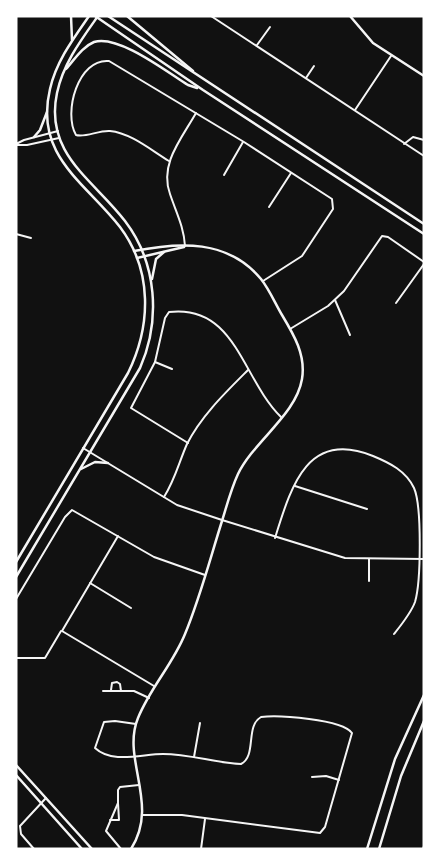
<svg xmlns="http://www.w3.org/2000/svg" width="440" height="865" font-family="'Fira Sans',sans-serif">
  <rect width="100%" height="100%" fill="#111"/>
  <g fill="none" stroke-linecap="round" stroke-linejoin="round">
    <g stroke="#f5f5f5" stroke-width="2">
      <path d="M211 16 424 156"/>
      <path d="M257 45 270 27"/>
      <path d="M306 78 314 66"/>
      <path d="M355 110 391 56"/>
      <path d="M16 144 24 140 58 131"/>
      <path d="M404 144 413 137 424 140"/>
      <path d="M16 145H27L59 138"/>
      <path d="M169 161C152 151 131 133 110 131 99 130 85 138 76 135 63 113 78 58 109 61L244 142 332 199 333 209 302 256 263 281"/>
      <path d="M224 175 243 142"/>
      <path d="M269 207 291 173"/>
      <path d="M16 234 31 238"/>
      <path d="M185 246C184 227 176 212 170 194 159 164 182 138 196 113"/>
      <path d="M335 300 350 335"/>
      <path d="M396 303 424 264"/>
      <path d="M290 329 328 306 344 291 382 236 388 237 424 262"/>
      <path d="M155 362 172 369"/>
      <path d="M188 443 131 408 155 362 165 318 169 312C236 304 242 379 281 417"/>
      <path d="M83 448 177 505 222 520 345 558 424 559"/>
      <path d="M295 486 367 509"/>
      <path d="M164 497C175 480 179 462 187 444 201 416 226 392 248 370"/>
      <path d="M118 536 62 631 154 686"/>
      <path d="M275 538C291 487 307 429 373 456 390 463 406 471 414 488 422 506 421 582 415 602 411 613 402 624 394 634"/>
      <path d="M369 559V581"/>
      <path d="M90 583 131 608"/>
      <path d="M16 599 65 517 72 510 154 557 205 575"/>
      <path d="M16 658H45L61 631"/>
      <path d="M111 690 112 683 117 682 120 684 121 691"/>
      <path d="M103 691H134L149 698"/>
      <path d="M136 724 115 721 104 722 95 748C112 764 142 754 163 754 190 754 215 763 241 764 257 756 245 726 261 717 278 715 342 719 352 733L325 827 320 833 182 815H143"/>
      <path d="M194 757 200 723"/>
      <path d="M312 777 326 776 339 780"/>
      <path d="M110 820H119L118 803"/>
      <path d="M34 849 21 834 20 826 46 798"/>
      <path d="M121 849 106 831 118 803V790L120 787 139 785"/>
      <path d="M201 849 205 819"/>
      <path d="M423 849 424 846"/>
    </g>
    <g stroke="#f5f5f5" stroke-width="2.5">
      <path d="M350 16 373 43 424 76"/>
      <path d="M137 258 184 247"/>
      <path d="M16 765 92 849"/>
      <path d="M16 775 82 849"/>
      <path d="M131 849C160 804 121 759 138 718 150 688 173 664 185 634 200 598 210 559 222 521 227 505 231 489 238 474 254 441 296 415 302 379 306 355 294 335 282 315 275 303 269 289 261 279 228 239 179 242 134 251"/>
    </g>
    <g stroke="#f5f5f5" stroke-width="2.5">
      <path d="M71 16 72 40"/>
      <path d="M95 16 203 90 424 234"/>
      <path d="M108 16 424 224"/>
      <path d="M127 16 193 71"/>
      <path d="M66 69C75 59 82 47 94 42 118 34 167 72 188 85L197 88"/>
      <path d="M34 137 40 130 47 112"/>
      <path d="M152 279 156 259 164 252"/>
      <path d="M81 469 95 462 108 463"/>
      <path d="M16 562 128 373C151 326 153 271 120 227 85 182 34 156 50 89 56 62 73 39 89 16"/>
      <path d="M16 577 140 368C161 320 157 263 125 221 94 180 44 154 57 93 63 64 81 40 98 16"/>
      <path d="M367 849 395 759 424 695"/>
      <path d="M379 849 401 776 424 721"/>
    </g>
  </g>
  <rect width="440" height="865" fill="none" stroke="#ffffff" stroke-width="35"/>
</svg>
